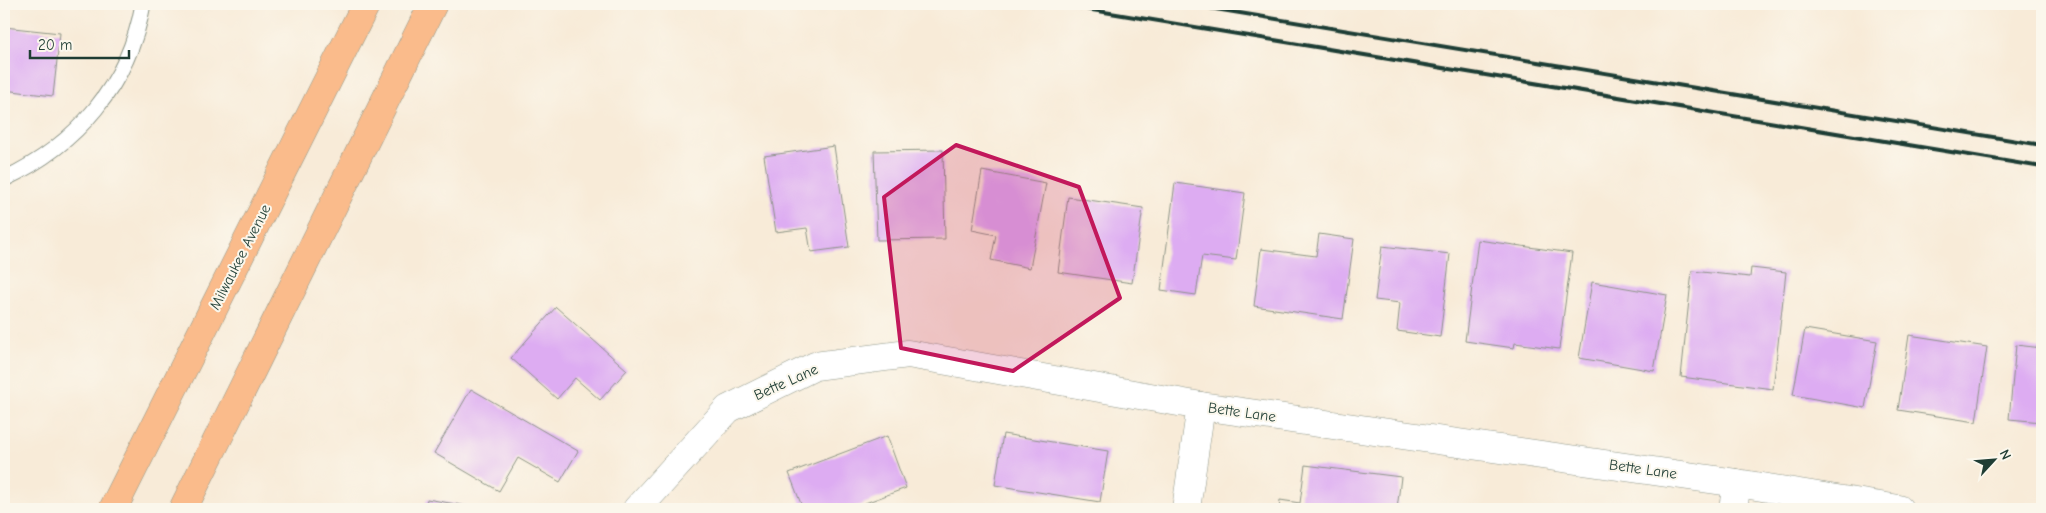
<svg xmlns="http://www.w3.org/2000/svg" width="2046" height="513" font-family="'Comic Neue',sans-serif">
  <rect width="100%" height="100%" fill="#fbf7ec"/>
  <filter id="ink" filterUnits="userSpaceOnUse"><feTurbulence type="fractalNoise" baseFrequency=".02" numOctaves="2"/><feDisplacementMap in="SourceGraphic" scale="10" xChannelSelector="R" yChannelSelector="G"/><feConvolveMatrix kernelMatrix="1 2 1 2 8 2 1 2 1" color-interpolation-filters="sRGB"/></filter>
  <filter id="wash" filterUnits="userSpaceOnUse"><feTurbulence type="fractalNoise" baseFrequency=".0096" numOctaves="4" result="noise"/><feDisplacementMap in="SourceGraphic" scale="20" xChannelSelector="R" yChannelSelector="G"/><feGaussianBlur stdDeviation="1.12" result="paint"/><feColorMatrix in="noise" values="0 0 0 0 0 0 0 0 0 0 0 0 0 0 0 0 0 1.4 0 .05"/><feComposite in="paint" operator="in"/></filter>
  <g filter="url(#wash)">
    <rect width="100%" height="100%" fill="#f8ebd8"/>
    <g id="blocks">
      <g fill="#ddacf2">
        <path d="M4 27 60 33 53 96 4 90Z"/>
        <path d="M834 146 849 247 811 252 807 228 776 232 764 156Z"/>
        <path d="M943 150 945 239 877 240 874 151Z"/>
        <path d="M982 171 1046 183 1030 268 991 260 996 235 972 230Z"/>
        <path d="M1175 183 1245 193 1236 260 1202 256 1196 295 1161 290Z"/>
        <path d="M1068 197 1143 208 1132 283 1058 272Z"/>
        <path d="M1319 234 1354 239 1343 319 1254 306 1261 249 1316 256Z"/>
        <path d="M1478 240 1572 253 1559 349 1515 343 1514 348 1465 341Z"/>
        <path d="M1382 246 1450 254 1440 337 1397 331 1400 303 1375 300Z"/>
        <path d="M1751 268 1786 272 1773 389 1681 377 1692 271 1750 277Z"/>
        <path d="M1592 282 1667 295 1654 371 1579 358Z"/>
        <path d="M556 307 627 370 600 400 575 378 557 399 511 358Z"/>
        <path d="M1805 329 1877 341 1865 408 1793 395Z"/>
        <path d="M1909 335 1987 347 1976 422 1898 410Z"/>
        <path d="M2016 345 2042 348V422L2009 419Z"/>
        <path d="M471 389 578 451 560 482 518 458 499 491 434 453Z"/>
        <path d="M1003 434 1108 451 1100 502 995 485Z"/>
        <path d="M887 436 906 488 849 509H803L789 473Z"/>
        <path d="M1305 465 1401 477 1397 509H1279L1280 500 1300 503Z"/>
        <path d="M427 499 478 508V509H425Z"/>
      </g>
    </g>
  </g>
  <g filter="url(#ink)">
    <use href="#blocks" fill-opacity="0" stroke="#8c9486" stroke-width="1"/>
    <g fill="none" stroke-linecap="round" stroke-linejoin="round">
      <defs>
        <path id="lane" d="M4 179C77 145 129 84 143 4"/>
        <g id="street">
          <path d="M637 509 728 409 815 366 908 354 1201 406 1737 483 1899 509"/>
          <path d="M1186 509 1201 406"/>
          <path d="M1733 509 1737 483"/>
        </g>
        <g id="primary">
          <path d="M113 509 366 4"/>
          <path d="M183 509 433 4"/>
        </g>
      </defs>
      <use href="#lane" stroke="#8c9486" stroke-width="17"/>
      <use href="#street" stroke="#8c9486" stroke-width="29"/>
      <use href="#primary" stroke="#8c9486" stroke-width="29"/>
      <use href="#lane" stroke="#fff" stroke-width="15"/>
      <use href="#street" stroke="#fff" stroke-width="28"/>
      <use href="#primary" stroke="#fabb8b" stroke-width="28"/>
      <g stroke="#1f3d34" stroke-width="4">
        <path d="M1056 4 2042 167"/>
        <path d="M1185 4 2042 145"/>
      </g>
    </g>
  </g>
  <path fill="#c2185b" fill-opacity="0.2" stroke="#c2185b" stroke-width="4" stroke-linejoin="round" d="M956 145 1079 187 1120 298 1013 371 901 348 884 197Z"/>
  <g text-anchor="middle" stroke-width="4" stroke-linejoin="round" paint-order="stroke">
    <g font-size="15" fill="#1f3d34" stroke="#fbf7ec">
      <text transform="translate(240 257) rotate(-63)" y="5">Milwaukee Avenue</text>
      <text transform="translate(786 382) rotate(-24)" y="5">Bette Lane</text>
      <text transform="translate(1242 412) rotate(8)" y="5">Bette Lane</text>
      <text transform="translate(1643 469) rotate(8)" y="5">Bette Lane</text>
    </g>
  </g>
  <rect width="2046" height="513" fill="none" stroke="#fbf7ec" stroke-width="20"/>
  <g transform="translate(1994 460) rotate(64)" stroke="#fbf7ec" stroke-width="4" paint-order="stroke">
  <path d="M0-4L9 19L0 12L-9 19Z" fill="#1f3d34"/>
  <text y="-8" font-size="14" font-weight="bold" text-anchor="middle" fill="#1f3d34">N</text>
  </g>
  <path d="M30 50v8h99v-8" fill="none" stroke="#1f3d34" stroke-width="2.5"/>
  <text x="38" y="50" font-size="15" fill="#1f3d34" stroke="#fbf7ec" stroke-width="4" paint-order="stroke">20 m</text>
</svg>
